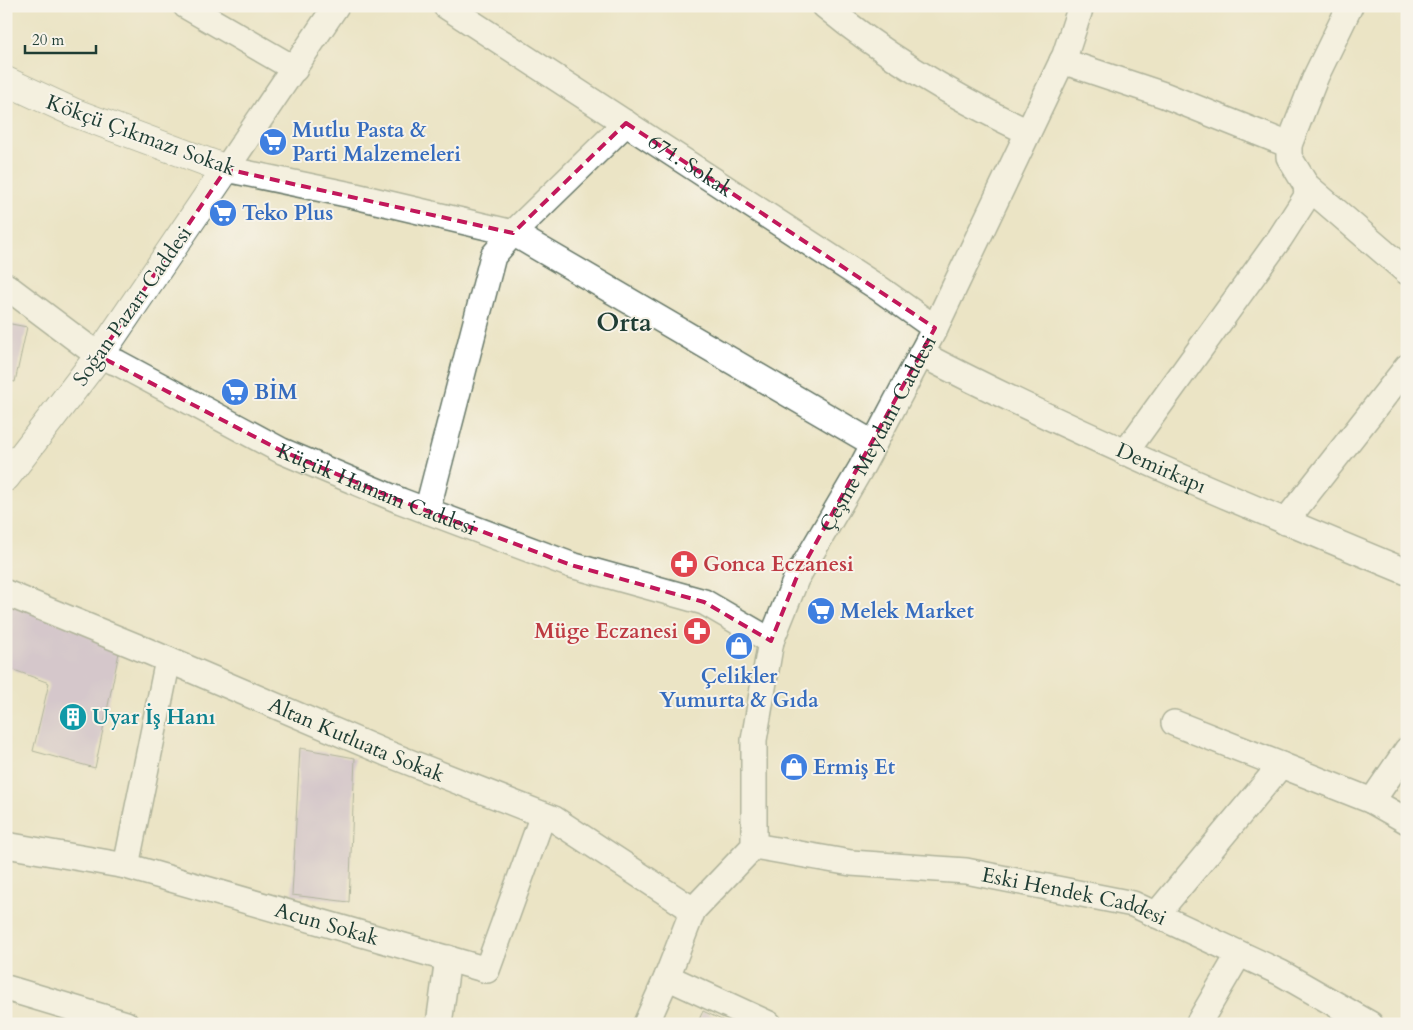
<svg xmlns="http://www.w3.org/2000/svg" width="1413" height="1030" font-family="Cardo,serif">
  <rect width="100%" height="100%" fill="#f7f3e8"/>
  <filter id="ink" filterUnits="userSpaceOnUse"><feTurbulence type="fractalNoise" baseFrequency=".02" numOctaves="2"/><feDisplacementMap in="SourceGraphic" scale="10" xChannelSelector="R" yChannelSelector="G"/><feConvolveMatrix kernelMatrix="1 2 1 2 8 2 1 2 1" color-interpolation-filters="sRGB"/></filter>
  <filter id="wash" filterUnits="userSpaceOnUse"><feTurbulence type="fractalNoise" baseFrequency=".0096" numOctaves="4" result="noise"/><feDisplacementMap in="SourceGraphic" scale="20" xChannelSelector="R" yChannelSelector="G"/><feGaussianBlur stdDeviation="1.12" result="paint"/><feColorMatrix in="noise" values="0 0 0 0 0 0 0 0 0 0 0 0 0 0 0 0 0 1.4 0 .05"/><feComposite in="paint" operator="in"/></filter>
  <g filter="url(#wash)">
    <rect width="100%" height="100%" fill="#ebe4c5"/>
    <g id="blocks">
      <g fill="#baa5d2">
        <path d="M6 323 27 327 15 382 6 380Z"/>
        <path d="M6 601 120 648 95 768 33 751 49 683 6 667Z"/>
        <path d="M300 748 355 758 349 902 292 895Z"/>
        <path d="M703 1011 730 1024H697Z"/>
      </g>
    </g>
  </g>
  <g filter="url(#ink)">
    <use href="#blocks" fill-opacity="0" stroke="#667767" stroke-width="1"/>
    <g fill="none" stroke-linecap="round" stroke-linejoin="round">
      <defs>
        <g id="minor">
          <path d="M186 6 295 69"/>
          <path d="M336 6 226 169 351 195 513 233 874 444"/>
          <path id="s1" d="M446 6 880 289 935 328"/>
          <path d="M825 6C886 57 956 98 1028 132"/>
          <path d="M1062 61 1164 95 1289 145"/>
          <path d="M1306 185 1407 272"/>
          <path id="s2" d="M6 286 99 356 118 363 282 451 401 501 571 565 704 602 771 641"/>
          <path id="s3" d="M921 354C1079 436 1243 504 1407 572"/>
          <path d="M1125 453 1280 238 1307 196 1306 185 1289 157V145L1316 76 1350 6"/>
          <path d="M427 511 493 256 513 233 626 123"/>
          <path d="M1285 522 1407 367"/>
          <path id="s4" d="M6 593 145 650 386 753 554 819 693 910"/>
          <path d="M1174 723 1281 765"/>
          <path d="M1407 750 1372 801 1407 821"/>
          <path id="s5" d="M6 845 126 866 487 970 543 815"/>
          <path id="s6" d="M754 846 851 863 966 871 1133 904 1281 973 1370 1024"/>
          <path d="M126 866 168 660"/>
          <path d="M1156 915 1281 765 1372 801"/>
          <path d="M667 977 769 1024"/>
          <path d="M6 988 126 1024"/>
          <path d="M439 1024 448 958"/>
          <path id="s7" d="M646 1024 667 977 693 910 754 846V740L771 641 796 579 861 468 935 328 1065 55 1081 6"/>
          <path d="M1198 1024 1239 954"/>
        </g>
        <path id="secondary" d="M6 81 75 113 226 169 99 356 6 477"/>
      </defs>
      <use href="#minor" stroke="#667767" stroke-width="28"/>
      <use href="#secondary" stroke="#667767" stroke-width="30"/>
      <use href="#minor" stroke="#fff" stroke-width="25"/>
      <use href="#secondary" stroke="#fff" stroke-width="28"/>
    </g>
  </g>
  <path d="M0 0H1413V1030H0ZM626 123 935 328 796 579 771 641 704 602 571 565 401 501 282 451 99 356 226 169 513 233Z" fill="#ebe4c5" fill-opacity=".55" fill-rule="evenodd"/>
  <path fill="none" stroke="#c2185b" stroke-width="4" stroke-dasharray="10 6" stroke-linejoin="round" d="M626 123 935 328 796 579 771 641 704 602 571 565 401 501 282 451 99 356 226 169 513 233Z"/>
  <defs>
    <symbol id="supermarket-disc" viewBox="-11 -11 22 22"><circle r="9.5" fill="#3f7fe0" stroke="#f7f3e8"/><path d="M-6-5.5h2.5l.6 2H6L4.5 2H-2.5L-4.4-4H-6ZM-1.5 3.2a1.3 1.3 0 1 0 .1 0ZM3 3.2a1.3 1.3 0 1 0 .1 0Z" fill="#fff"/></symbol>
    <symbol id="pharmacy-disc" viewBox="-11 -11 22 22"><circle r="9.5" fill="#e0444e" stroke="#f7f3e8"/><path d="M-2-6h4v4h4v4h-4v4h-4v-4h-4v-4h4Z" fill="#fff"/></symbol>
    <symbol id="shop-disc" viewBox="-11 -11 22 22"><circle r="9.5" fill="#3f7fe0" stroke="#f7f3e8"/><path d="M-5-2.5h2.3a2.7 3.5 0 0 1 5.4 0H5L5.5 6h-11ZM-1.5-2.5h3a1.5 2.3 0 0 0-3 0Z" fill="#fff"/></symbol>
    <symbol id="building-disc" viewBox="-11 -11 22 22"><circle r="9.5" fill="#0f9aa8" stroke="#f7f3e8"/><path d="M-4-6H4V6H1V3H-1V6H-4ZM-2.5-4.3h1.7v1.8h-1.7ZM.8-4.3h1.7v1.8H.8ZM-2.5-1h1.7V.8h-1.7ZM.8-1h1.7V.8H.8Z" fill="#fff"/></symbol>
  </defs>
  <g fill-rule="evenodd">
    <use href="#supermarket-disc" x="257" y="126" width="32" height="32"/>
    <use href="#supermarket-disc" x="207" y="197" width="32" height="32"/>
    <use href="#supermarket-disc" x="219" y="376" width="32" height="32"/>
    <use href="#pharmacy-disc" x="668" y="548" width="32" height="32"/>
    <use href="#supermarket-disc" x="805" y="595" width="32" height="32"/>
    <use href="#pharmacy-disc" x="681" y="615" width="32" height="32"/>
    <use href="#shop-disc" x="723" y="630" width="32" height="32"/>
    <use href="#building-disc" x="57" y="701" width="32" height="32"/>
    <use href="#shop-disc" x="778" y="751" width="32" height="32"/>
  </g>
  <g text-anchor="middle" stroke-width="4" stroke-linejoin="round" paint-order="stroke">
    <g font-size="21" font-weight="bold" fill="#366cbe" stroke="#f7f3e8" text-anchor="start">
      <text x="292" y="137">Mutlu Pasta &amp;<tspan x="292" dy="24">Parti Malzemeleri</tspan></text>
      <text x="242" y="220">Teko Plus</text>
      <text x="254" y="399">BİM</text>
      <text x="840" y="618">Melek Market</text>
      <text x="739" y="683" text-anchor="middle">Çelikler<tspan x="739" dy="24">Yumurta &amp; Gıda</tspan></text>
      <text x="813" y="774">Ermiş Et</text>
    </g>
    <g font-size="21" fill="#1f3d34" stroke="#f7f3e8">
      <text transform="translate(141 135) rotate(20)" y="7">Kökçü Çıkmazı Sokak</text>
      <text dy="7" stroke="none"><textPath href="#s1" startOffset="292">671. Sokak</textPath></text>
      <text transform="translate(132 306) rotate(-55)" y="7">Soğan Pazarı Caddesi</text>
      <text dy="7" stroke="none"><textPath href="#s7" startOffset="652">Çeşme Meydanı Caddesi</textPath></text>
      <text dy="7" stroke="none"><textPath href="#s3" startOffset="266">Demirkapı</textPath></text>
      <text dy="7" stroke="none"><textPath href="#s2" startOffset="425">Küçük Hamam Caddesi</textPath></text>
      <text dy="7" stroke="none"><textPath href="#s4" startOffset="380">Altan Kutluata Sokak</textPath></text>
      <text dy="7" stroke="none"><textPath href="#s6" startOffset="325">Eski Hendek Caddesi</textPath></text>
      <text dy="7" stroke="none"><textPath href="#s5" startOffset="331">Acun Sokak</textPath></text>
    </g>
    <g font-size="21" font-weight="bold" fill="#be3a42" stroke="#f7f3e8" text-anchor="start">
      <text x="703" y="571">Gonca Eczanesi</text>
      <text x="678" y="638" text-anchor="end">Müge Eczanesi</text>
    </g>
    <g font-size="21" font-weight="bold" fill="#0d838f" stroke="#f7f3e8" text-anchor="start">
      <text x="92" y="724">Uyar İş Hanı</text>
    </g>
    <g font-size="26" font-weight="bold" fill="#1f3d34" stroke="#f7f3e8">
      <text x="624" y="331">Orta</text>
    </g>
  </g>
  <rect width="1413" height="1030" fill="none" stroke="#f7f3e8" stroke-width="25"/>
  <path d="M25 45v8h71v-8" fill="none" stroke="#1f3d34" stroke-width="2.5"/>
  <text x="32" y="45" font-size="15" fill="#1f3d34" stroke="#f7f3e8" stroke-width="4" paint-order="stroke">20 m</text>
</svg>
